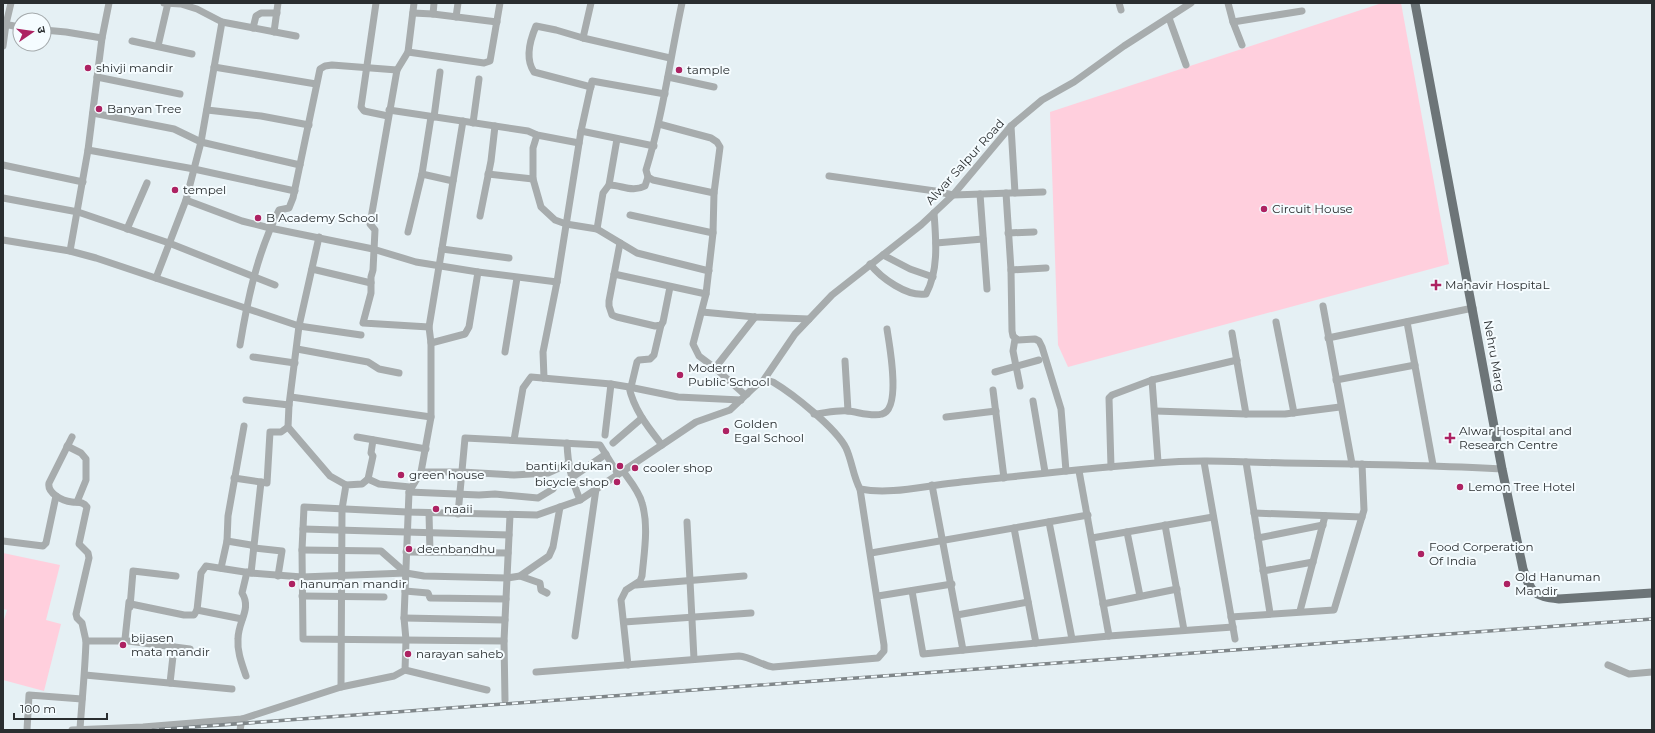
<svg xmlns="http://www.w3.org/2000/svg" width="1655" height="733" font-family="Montserrat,'Noto Sans Devanagari',sans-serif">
  <rect width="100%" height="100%" fill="#e5f0f4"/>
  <g fill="#ffcfdd">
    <path d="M1382 3H1401L1449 264 1068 367 1058 345 1050 112Z"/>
    <path d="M3 553 60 565 46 620 61 624 44 691 3 680V623L7 610 3 609Z"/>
  </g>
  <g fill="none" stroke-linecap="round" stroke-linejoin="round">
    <g stroke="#a7acad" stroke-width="7">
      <path d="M164 3 181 4 197 9 222 22 296 36"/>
      <path d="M376 3 361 107 364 111 388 116"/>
      <path d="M414 3 408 52 397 70 370 224 375 230 373 270 371 277V293L363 323 429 327"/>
      <path d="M682 3C670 59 663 115 646 170L648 177 653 180 714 193 713 233 706 294 693 344 699 356 715 368 744 394H747C755 387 760 378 773 382 793 394 836 428 846 448 852 461 853 476 860 489 890 495 923 486 953 483 1021 476 1088 468 1156 463 1199 459 1242 462 1285 463 1358 464 1430 465 1502 469"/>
      <path d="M1119 3 1121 10"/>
      <path d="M1228 3 1233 22 1242 45"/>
      <path d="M413 13 433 14 497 22"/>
      <path d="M433 14 434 3"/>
      <path d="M456 17 458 3"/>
      <path d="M1169 18 1186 65"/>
      <path d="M1233 22 1302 11"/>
      <path d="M3 24 20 27"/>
      <path d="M253 28 256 16 261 13H277"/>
      <path d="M44 30 66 32 102 38"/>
      <path d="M274 32 278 3"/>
      <path d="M583 38 591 3"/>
      <path d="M132 41 192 54"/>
      <path d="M3 46 6 24 11 3"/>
      <path d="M158 46 168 3"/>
      <path d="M408 52 484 63 490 61 500 3"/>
      <path d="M214 67 316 84"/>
      <path d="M97 77 180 94"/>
      <path d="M668 77 714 87"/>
      <path d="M591 87 534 72C525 59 530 40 536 26L556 30 583 38 670 58"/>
      <path d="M207 110 261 116 309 125"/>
      <path d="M389 110 528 131 537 135 579 143"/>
      <path d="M93 113 174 129 201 142 300 165"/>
      <path d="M434 117 440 72"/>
      <path d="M473 123 479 79"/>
      <path d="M659 124 711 138 717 142 720 147 714 193"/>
      <path d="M1011 126 1015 193"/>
      <path d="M581 131 654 146"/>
      <path d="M537 135 533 148V179L541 207 555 220 566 224 597 229 637 253 709 271"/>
      <path d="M88 150 194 169 295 191"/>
      <path d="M3 165 83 182"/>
      <path d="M422 174 453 181"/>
      <path d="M488 174 533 179"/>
      <path d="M829 176 935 191 953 195 1043 192"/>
      <path d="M609 185 617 139"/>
      <path d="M1006 193 1011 270 1012 331 1013 336 1018 340 1035 339 1039 341 1042 347 1061 409 1066 471"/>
      <path d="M980 194 987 289"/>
      <path d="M3 198 78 212 169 243 275 285"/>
      <path d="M186 200 242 221 270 228 373 249 416 262 478 272 557 282"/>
      <path d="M630 215 713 233"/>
      <path d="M480 216 491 161 495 126"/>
      <path d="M127 229 147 183"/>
      <path d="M597 229 603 193 609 185C622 185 632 193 645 186L648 177"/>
      <path d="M408 232 422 174 431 117"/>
      <path d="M1008 233 1034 232"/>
      <path d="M319 237 299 326 289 405 288 427 330 476 346 485"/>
      <path d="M3 240 70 251 96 258 299 326 361 335"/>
      <path d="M620 243 609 301V306L612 315 617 317 655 326 661 325 663 322 670 287"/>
      <path d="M936 243 983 239"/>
      <path d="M442 249 509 258"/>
      <path d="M70 251 88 150 102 38 109 3"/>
      <path d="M883 255 910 269 933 277"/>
      <path d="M870 264C881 278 907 297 926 294 939 270 936 240 934 213"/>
      <path d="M312 269 371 283"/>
      <path d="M1011 270 1046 268"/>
      <path d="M614 274 706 294"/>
      <path d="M156 278 186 200 201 142 222 22"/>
      <path d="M1323 306 1352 464"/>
      <path d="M702 312 755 317 809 319"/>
      <path d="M1276 322 1294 413"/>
      <path d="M1407 322 1433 465"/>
      <path d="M1232 333 1246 414"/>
      <path d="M1328 338 1473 308"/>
      <path d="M1015 339 1013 351 1020 386"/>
      <path d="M431 343 465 334 469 327 478 272"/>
      <path d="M240 345C248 297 257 254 279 210L289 208 293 198 320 69 325 66 332 65 397 70"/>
      <path d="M297 349 368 362 379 369 399 373"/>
      <path d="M505 352 517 278"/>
      <path d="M253 357 295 363"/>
      <path d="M845 361 848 411"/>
      <path d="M715 368 755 317"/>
      <path d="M995 372 1039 360"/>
      <path d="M544 378 543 352 557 282 581 131 592 81 665 94"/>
      <path d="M1152 380 1158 462"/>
      <path d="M1336 380 1415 365"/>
      <path d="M763 381 795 334 832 295 921 225 953 195 1011 126 1042 100 1074 82 1124 46 1191 3"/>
      <path d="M629 387 678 397 741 400"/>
      <path d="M631 387 637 362 639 360 650 359 654 355 661 325"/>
      <path d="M993 390 1004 478"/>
      <path d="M291 397 431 417"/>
      <path d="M246 400 289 405"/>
      <path d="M1033 401 1045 472"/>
      <path d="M1155 411 1246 414H1285L1340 407"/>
      <path d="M814 414C825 413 837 410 848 411 858 412 872 417 882 414 902 409 889 343 887 329"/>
      <path d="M946 417 996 411"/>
      <path d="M605 435 611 384"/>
      <path d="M72 437 49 483C47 493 62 501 72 502 78 503 83 501 87 507L79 544 88 553 89 558 76 614 77 618 82 623 86 641"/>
      <path d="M357 437 426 449"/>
      <path d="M373 440 371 453 373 456 368 479 379 484 410 487"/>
      <path d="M514 440 523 388 531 377 611 384 629 387C634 410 648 427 662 445"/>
      <path d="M567 443C568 466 571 478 580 500"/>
      <path d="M613 443 642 418"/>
      <path d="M67 446 81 453 86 459V480L77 502"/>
      <path d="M1204 462 1235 639"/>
      <path d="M1246 462 1270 613"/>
      <path d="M1111 467 1109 398 1112 395 1152 380 1237 360"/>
      <path d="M623 471C630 481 639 491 642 503 649 526 644 553 642 576L640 581 626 590 621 600 628 665"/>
      <path d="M1079 471 1109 636"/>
      <path d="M421 472H462L514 475 548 473 568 464"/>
      <path d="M234 478 267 483 270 432H281L288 427"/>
      <path d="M571 478 606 454"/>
      <path d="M932 485 963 650"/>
      <path d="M409 492 479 495 495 494 538 498 553 489"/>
      <path d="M429 513 430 552"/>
      <path d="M1254 513 1362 517"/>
      <path d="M458 514 465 438 600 445 618 474"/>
      <path d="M687 522 694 659"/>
      <path d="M1049 522 1072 639"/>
      <path d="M1165 525 1184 630"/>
      <path d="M1014 528 1036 643"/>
      <path d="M303 529 509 535"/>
      <path d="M1127 532 1140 596"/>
      <path d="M1092 538 1213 517"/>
      <path d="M1258 538 1323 525"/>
      <path d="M3 541 43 546 46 543 56 496"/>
      <path d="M227 541 251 545 254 548 282 551 278 576"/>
      <path d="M302 550 381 551 406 573"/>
      <path d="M406 552 508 553"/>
      <path d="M871 553 1088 515"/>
      <path d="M221 568 227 541 228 516 244 426"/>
      <path d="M1263 571 1313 562"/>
      <path d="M251 573 261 482"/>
      <path d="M520 576 540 583 541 590 547 593"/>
      <path d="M636 585 744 576"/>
      <path d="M405 591 428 593 430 598 506 599"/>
      <path d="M912 591 923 654 1109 636 1233 627"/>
      <path d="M302 596 384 597"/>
      <path d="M878 596 952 584"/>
      <path d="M1103 604 1177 589"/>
      <path d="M130 607 133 571 176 576"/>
      <path d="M197 610 242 619"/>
      <path d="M1300 611 1325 516"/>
      <path d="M957 615 1028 602"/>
      <path d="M1231 617 1334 610 1364 510 1362 464"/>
      <path d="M404 618 505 620"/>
      <path d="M624 622 751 613"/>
      <path d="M575 636 596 489"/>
      <path d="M125 639 129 602 131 604 184 615H194L197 610 201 573 206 566 251 573 302 577 406 573 424 576 507 578 520 576 549 556 553 547 560 507"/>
      <path d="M504 641 303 639 302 550 304 507 407 512 537 515 580 500 696 422 730 410 747 394"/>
      <path d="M1608 665 1629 674 1652 672"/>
      <path d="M405 670 487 690"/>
      <path d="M536 672 739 656C751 657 761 665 773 667L878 658 884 651V645L860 489"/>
      <path d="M85 675 232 689"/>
      <path d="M246 676C242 664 237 652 238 639 238 621 252 609 242 593L247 572"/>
      <path d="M170 683 174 647"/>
      <path d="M341 687 342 509 346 485 362 484 368 479"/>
      <path d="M505 700 504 641 510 515"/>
      <path d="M80 729C82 700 85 671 86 641H128L190 649"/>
      <path d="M27 730 29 695 82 699"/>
      <path d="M72 730 143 727 242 719 341 687 394 676 405 670 406 640 404 618 409 492 421 472 431 417V343L429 327 463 121"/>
      <path d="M240 730 242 719"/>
    </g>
    <path stroke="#6d7578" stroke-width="9" d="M1415 3 1502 469 1523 569C1531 593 1533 596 1559 599L1652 593"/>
    <defs>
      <path id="rail" d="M153 730 1652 619"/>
    </defs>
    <use href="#rail" stroke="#7f8689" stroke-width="3.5"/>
    <use href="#rail" stroke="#f5fcff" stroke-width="2" stroke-dasharray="6" stroke-linecap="butt"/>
  </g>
  <g fill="#ad2262" stroke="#f5fcff" stroke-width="1.5">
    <circle cx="88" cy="68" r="4"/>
    <circle cx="679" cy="70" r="4"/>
    <circle cx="99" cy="109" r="4"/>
    <circle cx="175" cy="190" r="4"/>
    <circle cx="1264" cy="209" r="4"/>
    <circle cx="258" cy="218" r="4"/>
    <path d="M1434 279h4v4h4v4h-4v4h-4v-4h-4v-4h4z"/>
    <circle cx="680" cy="375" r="4"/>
    <circle cx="726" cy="431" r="4"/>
    <path d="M1448 432h4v4h4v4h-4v4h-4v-4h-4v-4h4z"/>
    <circle cx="620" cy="466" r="4"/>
    <circle cx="635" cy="468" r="4"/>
    <circle cx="401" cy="475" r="4"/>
    <circle cx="617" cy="482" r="4"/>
    <circle cx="1460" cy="487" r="4"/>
    <circle cx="436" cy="509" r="4"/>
    <circle cx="409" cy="549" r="4"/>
    <circle cx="1421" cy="554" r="4"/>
    <circle cx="292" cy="584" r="4"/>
    <circle cx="1507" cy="584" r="4"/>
    <circle cx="123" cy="645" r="4"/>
    <circle cx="408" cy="654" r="4"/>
  </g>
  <g text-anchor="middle" stroke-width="4" stroke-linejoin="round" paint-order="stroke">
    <g font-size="12" fill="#2a2e30" stroke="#f5fcff" text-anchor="start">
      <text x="96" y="72">shivji mandir</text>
      <text x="687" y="74">tample</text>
      <text x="107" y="113">Banyan Tree</text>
      <text x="183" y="194">tempel</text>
      <text x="1272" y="213">Circuit House</text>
      <text x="266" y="222">B Academy School</text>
      <text x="1445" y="289">Mahavir HospitaL</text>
      <text x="688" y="372">Modern<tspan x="688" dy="14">Public School</tspan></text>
      <text x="734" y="428">Golden<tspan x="734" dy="14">Egal School</tspan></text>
      <text x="1459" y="435">Alwar Hospital and<tspan x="1459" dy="14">Research Centre</tspan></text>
      <text x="612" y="470" text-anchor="end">banti ki dukan</text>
      <text x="643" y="472">cooler shop</text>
      <text x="409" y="479">green house</text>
      <text x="609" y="486" text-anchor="end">bicycle shop</text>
      <text x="1468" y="491">Lemon Tree Hotel</text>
      <text x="444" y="513">naaii</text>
      <text x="1429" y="551">Food Corperation<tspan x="1429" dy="14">Of India</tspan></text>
      <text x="417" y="553">deenbandhu</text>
      <text x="1515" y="581">Old Hanuman<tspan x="1515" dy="14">Mandir</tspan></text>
      <text x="300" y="588">hanuman mandir</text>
      <text x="131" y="642">bijasen<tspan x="131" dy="14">mata mandir</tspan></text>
      <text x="416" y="658">narayan saheb</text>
    </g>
    <g font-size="12" fill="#2a2e30" stroke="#f5fcff">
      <text transform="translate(965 162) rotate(-48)" y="4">Alwar Salpur Road</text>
      <text transform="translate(1494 356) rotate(80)" y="4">Nehru Marg</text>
    </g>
  </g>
  <rect width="1655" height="733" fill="none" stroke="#2a2e30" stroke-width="8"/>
  <g transform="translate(32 32) rotate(77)"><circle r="19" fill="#f5fcff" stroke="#a4aaac"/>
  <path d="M0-3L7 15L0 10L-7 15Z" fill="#ad2262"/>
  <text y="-6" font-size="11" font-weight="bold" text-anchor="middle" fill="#2a2e30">उ</text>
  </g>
  <path d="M14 713v6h93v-6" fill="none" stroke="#2a2e30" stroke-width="2"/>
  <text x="20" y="713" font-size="12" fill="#2a2e30" stroke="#f5fcff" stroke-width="3" paint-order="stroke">100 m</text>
</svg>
